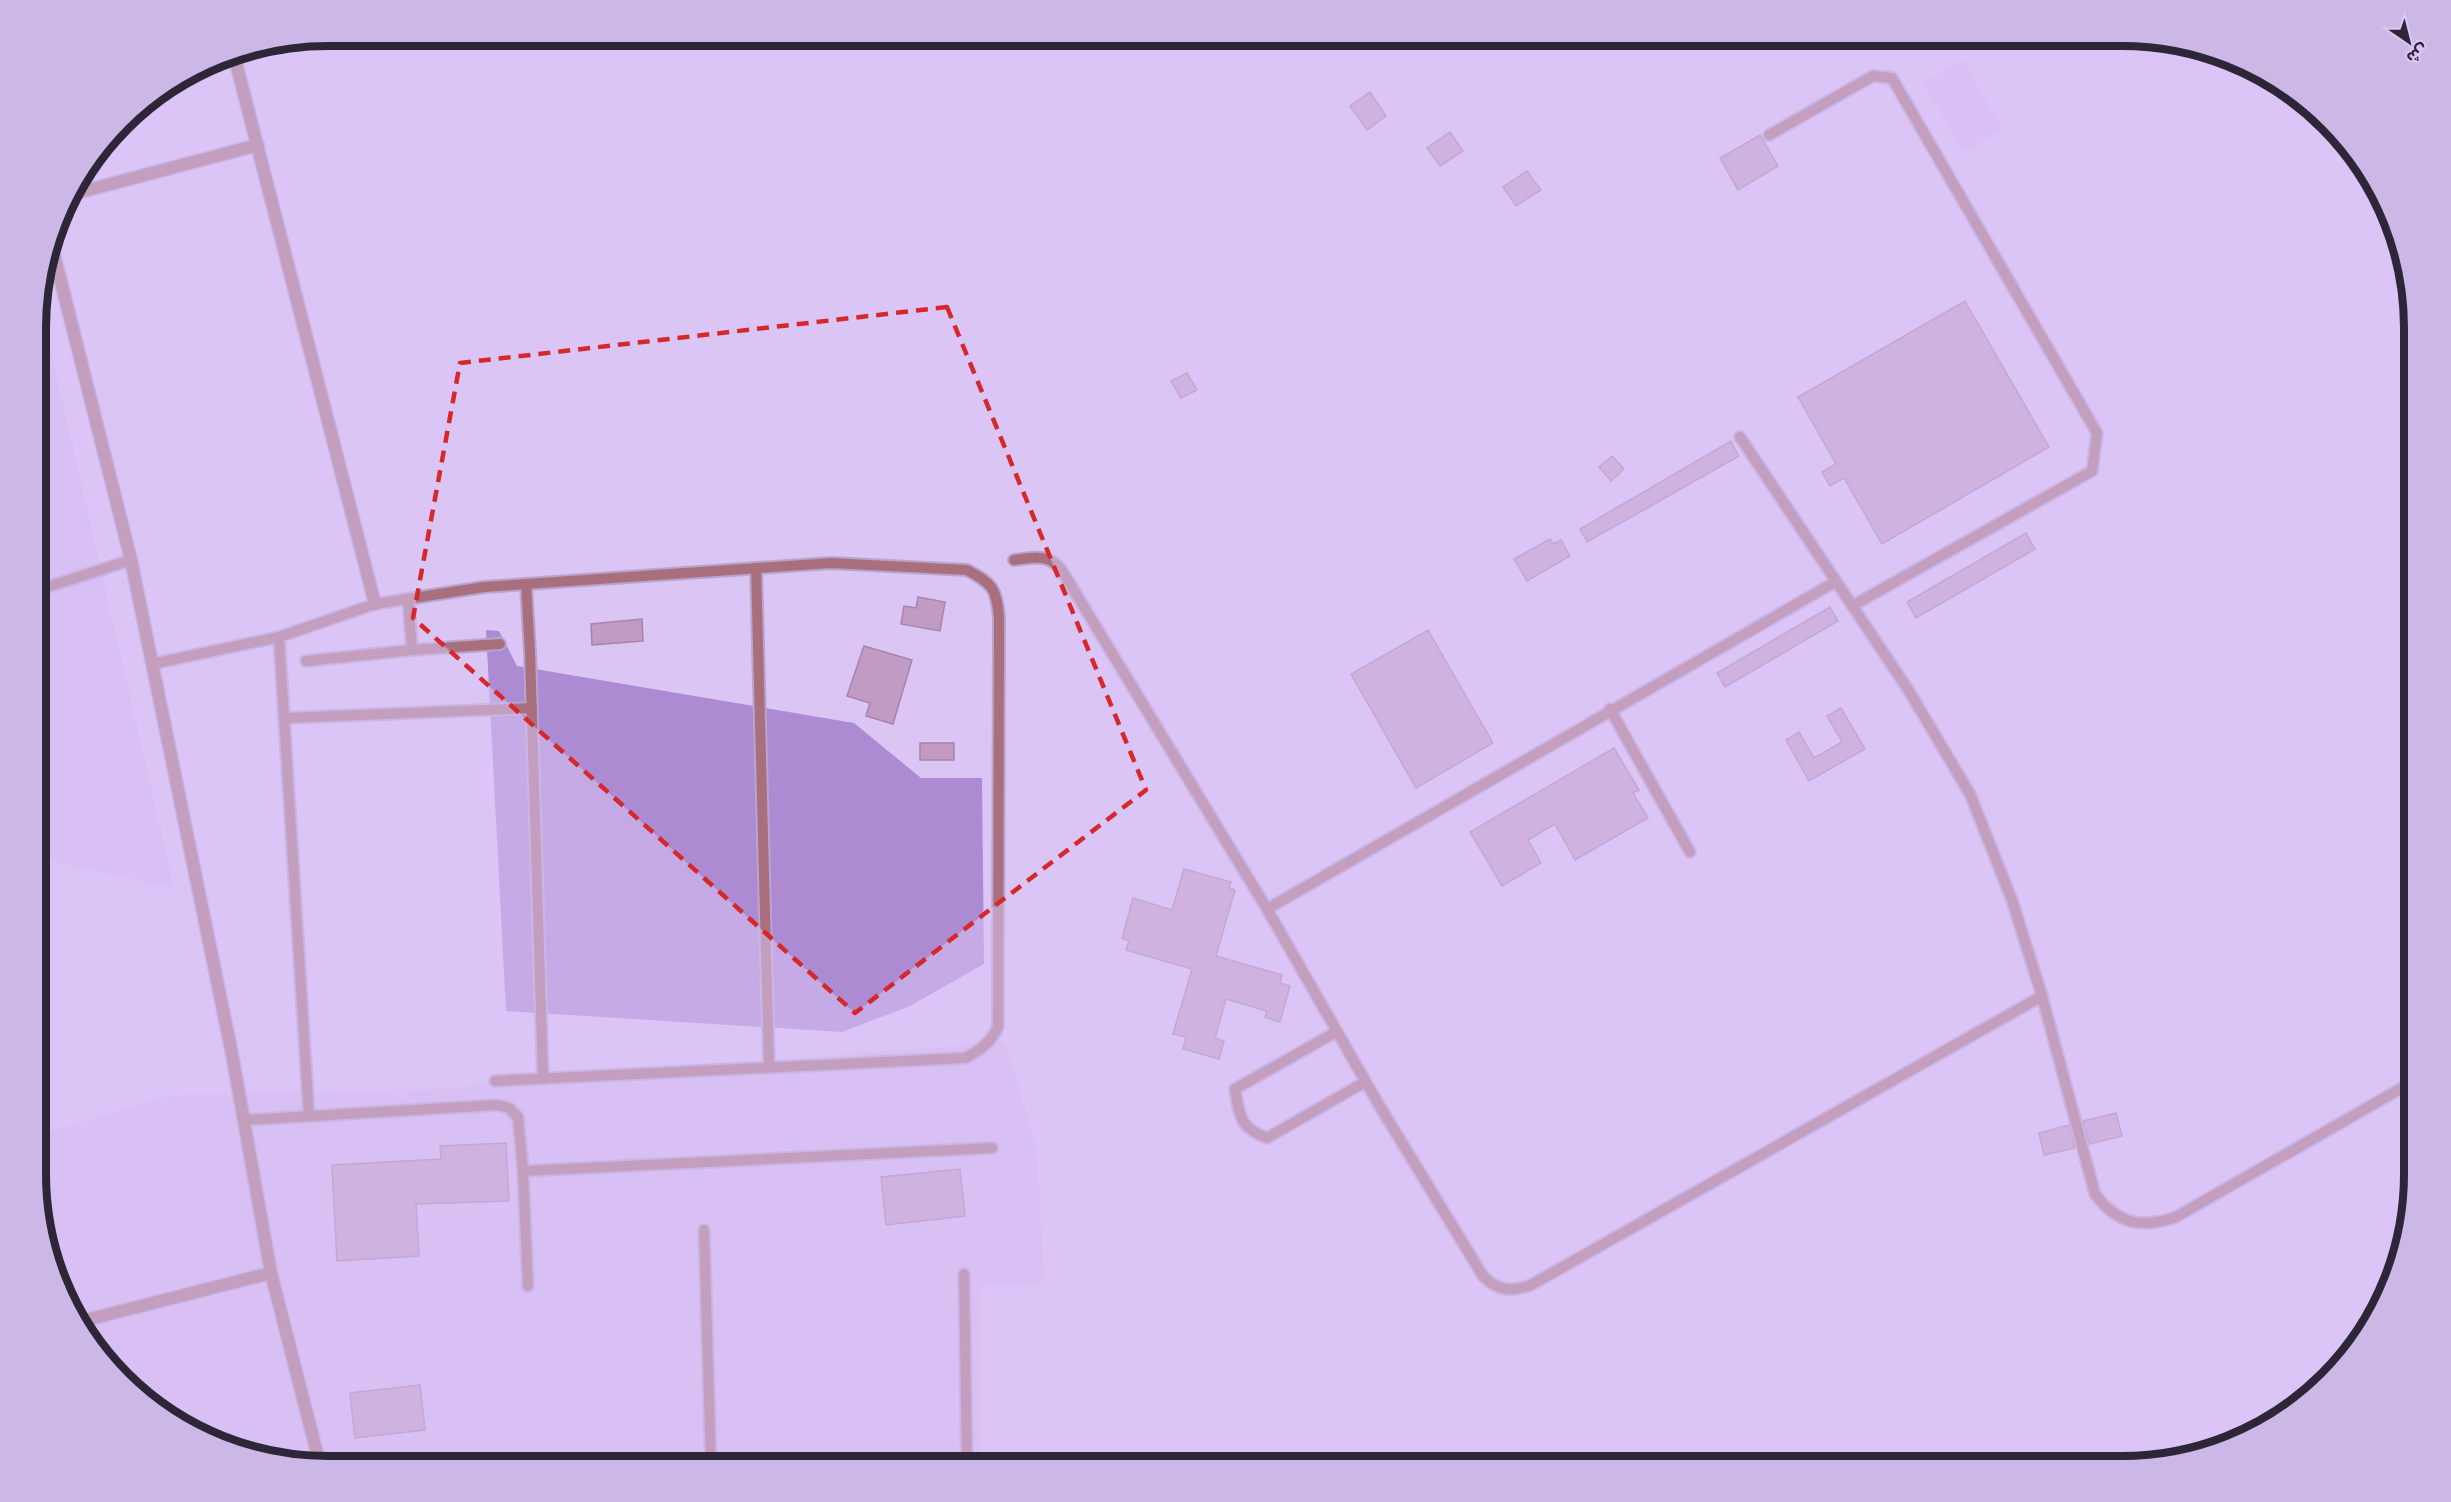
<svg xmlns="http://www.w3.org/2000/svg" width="2451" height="1502" font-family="Poppins,'Noto Sans Arabic',sans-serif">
  <rect width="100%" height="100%" fill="#dac5f5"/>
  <g fill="#d4bbf2">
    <path d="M1963 60 2003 129 1964 152 1923 83Z"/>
    <path d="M38 295 174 888 38 858Z"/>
    <path d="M1005 1042 1037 1152 1044 1282 981 1287 980 1466H328L252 1456 166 1417 85 1336 52 1268 38 1212V1133L55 1130 172 1095 456 1088 521 1080Z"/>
  </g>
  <path fill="#ac8bd2" d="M486 630 499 631 517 666 854 723 921 778H982L984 964 910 1006 842 1032 506 1011Z"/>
  <g fill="#c19bc3" stroke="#a883aa" stroke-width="1.5">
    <path d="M1370 92 1386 116 1367 130 1350 106Z"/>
    <path d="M1450 132 1463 151 1440 166 1427 148Z"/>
    <path d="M1760 135 1778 166 1738 190 1720 158Z"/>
    <path d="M1527 171 1541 190 1516 206 1503 187Z"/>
    <path d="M1965 301 2049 447 1882 544 1844 478 1830 486 1822 472 1836 464 1798 397Z"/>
    <path d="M1187 373 1197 390 1181 398 1171 381Z"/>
    <path d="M1731 441 1739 456 1587 542 1580 529Z"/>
    <path d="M1612 456 1624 469 1611 481 1599 467Z"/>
    <path d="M2026 533 2035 549 1916 618 1907 602Z"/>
    <path d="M1550 539 1553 544 1561 540 1570 556 1527 581 1514 559Z"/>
    <path d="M918 597 945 602 940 631 901 624 904 606 916 608Z"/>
    <path d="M1830 607 1838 621 1725 687 1717 673Z"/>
    <path d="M642 619 643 641 592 645 591 624Z"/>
    <path d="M1428 630 1493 743 1416 788 1351 674Z"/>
    <path d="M864 646 912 660 893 724 866 716 870 703 847 696Z"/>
    <path d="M1841 708 1865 749 1809 781 1786 740 1799 732 1814 758 1842 742 1827 716Z"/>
    <rect x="920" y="743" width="34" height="17"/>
    <path d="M1614 748 1639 790 1633 793 1648 818 1575 860 1555 824 1528 840 1541 863 1502 886 1470 832Z"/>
    <path d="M1184 869 1231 882 1229 888 1235 890 1216 956 1282 975 1280 983 1290 986 1280 1022 1265 1017 1267 1011 1226 999 1215 1038 1224 1041 1219 1059 1183 1049 1186 1037 1173 1034 1192 969 1126 950 1129 941 1122 938 1133 898 1172 910Z"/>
    <path d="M2116 1113 2122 1136 2089 1144 2083 1121Z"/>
    <path d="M2069 1125 2075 1148 2044 1155 2039 1133Z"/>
    <path d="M506 1143 509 1201 416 1204 419 1256 337 1261 332 1165 441 1159 440 1146Z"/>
    <path d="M960 1169 965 1216 886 1225 881 1177Z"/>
    <path d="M420 1385 425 1430 355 1438 350 1393Z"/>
  </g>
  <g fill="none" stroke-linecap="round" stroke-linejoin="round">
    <defs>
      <g id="service">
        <path d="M1769 135 1873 76 1892 78 2097 433 2092 471 1852 606"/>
        <path d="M1740 437 1909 691 1970 794 2012 900 2042 996 2095 1194C2117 1224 2142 1229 2176 1217L2414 1081"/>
        <path d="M1014 560C1032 558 1048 553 1061 569L1267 909 1379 1105 1483 1276C1498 1291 1511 1292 1531 1285L2042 996"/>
        <path d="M756 568 769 1067"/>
        <path d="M526 584 530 653 543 1079"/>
        <path d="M38 590 131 560"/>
        <path d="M408 599 412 650"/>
        <path d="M306 661 412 650 500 644"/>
        <path d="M152 664 279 637"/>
        <path d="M1610 709 1690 852"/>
        <path d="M284 718 532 708"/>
        <path d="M1267 909 1835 582"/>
        <path d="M1336 1032 1235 1089C1240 1117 1239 1127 1267 1138L1365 1082"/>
        <path d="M309 1116 279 637 375 604 484 587 831 563 967 570C993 584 996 588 999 617L998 1027C990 1043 981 1050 965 1058L495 1081"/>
        <path d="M244 1120 497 1105 509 1108 518 1117 523 1171 992 1148"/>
        <path d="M523 1171 528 1286"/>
        <path d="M704 1230 711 1466"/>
        <path d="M964 1274 967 1466"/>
      </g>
      <g id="minor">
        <path d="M234 55 375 604"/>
        <path d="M69 195 258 145"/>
        <path d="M78 1322 271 1273"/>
      </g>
      <path id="tertiary" d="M52 246 131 560 232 1054 271 1273 320 1465"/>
    </defs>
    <use href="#service" stroke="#b7a5cf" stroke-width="14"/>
    <use href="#minor" stroke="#b7a5cf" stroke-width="15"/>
    <use href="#tertiary" stroke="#b7a5cf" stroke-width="15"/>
    <use href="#service" stroke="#a96f7c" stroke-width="10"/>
    <use href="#minor" stroke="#a96f7c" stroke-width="12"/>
    <use href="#tertiary" stroke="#a96f7c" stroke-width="12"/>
  </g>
  <path d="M0 0H2451V1502H0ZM947 307 1146 790 855 1013 413 618 460 363Z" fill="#dac5f5" fill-opacity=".55" fill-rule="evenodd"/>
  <path fill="none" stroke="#d62828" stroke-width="4.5" stroke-dasharray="12 8" stroke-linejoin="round" d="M947 307 1146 790 855 1013 413 618 460 363Z"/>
  <path d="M0 0H2451V1502H0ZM328 46H2122A282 282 0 0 1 2404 328V1174A282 282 0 0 1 2122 1456H328A282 282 0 0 1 46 1174V328A282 282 0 0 1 328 46Z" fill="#ccb8e6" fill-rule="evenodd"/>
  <path fill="none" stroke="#2d2538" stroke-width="8" d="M328 46H2122A282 282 0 0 1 2404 328V1174A282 282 0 0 1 2122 1456H328A282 282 0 0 1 46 1174V328A282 282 0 0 1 328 46Z"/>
  <g transform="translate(2409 42) rotate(145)" stroke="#dac5f5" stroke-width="4.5" paint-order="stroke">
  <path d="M0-4.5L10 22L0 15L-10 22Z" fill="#2d2538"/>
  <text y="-9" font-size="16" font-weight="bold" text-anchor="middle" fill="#2d2538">ش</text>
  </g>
</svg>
